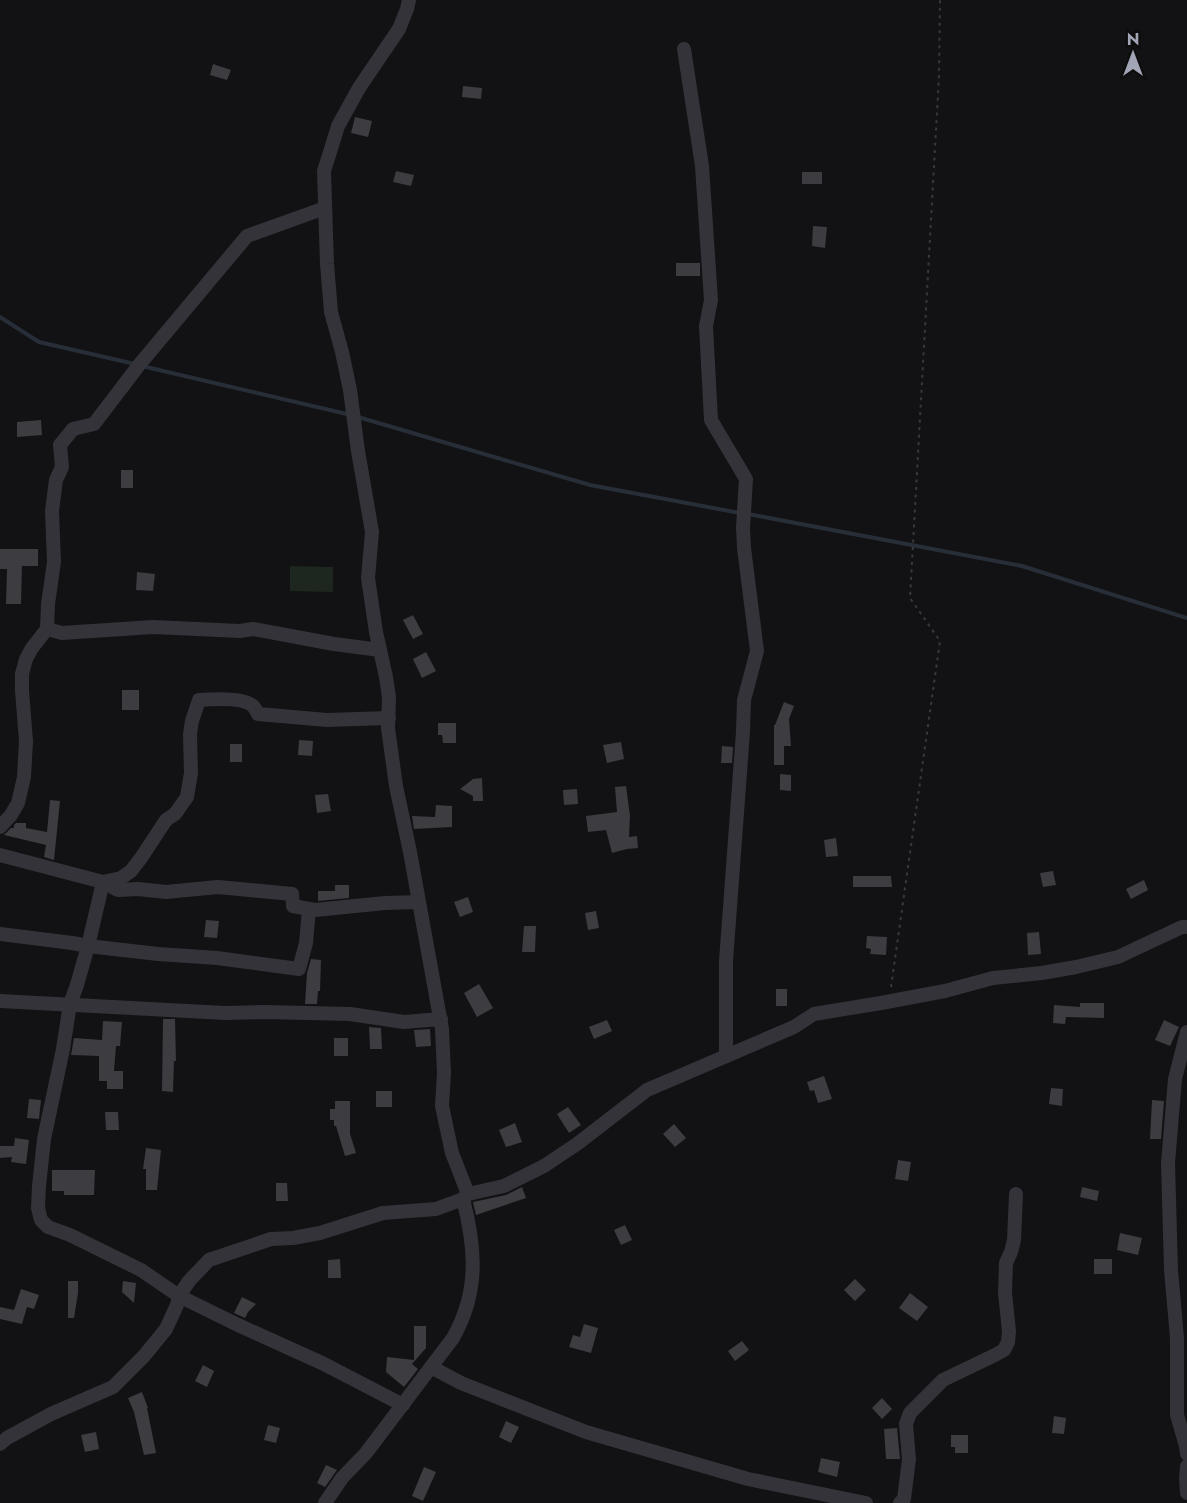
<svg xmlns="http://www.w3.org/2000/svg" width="1187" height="1503" font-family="Jost,sans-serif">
  <rect width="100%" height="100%" fill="#121214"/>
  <path fill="#1e2620" d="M290 566 333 567V592L290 591Z"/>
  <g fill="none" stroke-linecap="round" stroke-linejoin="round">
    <g stroke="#272e38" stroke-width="4">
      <path d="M0 317 39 342 135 364"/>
      <path d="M142 366 351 415"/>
      <path d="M358 417 590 485 740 513"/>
      <path d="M748 514 1022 566 1187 618"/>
    </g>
  </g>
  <g fill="#3c3c41">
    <path d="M213 64 231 70 227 80 210 75Z"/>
    <path d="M463 86 482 88 481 99 462 97Z"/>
    <path d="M355 117 372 121 368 137 351 133Z"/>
    <path d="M396 171 414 175 411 186 393 182Z"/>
    <rect x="802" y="172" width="20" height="12"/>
    <path d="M813 226 827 227 825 248 812 246Z"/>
    <rect x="676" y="263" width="24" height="13"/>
    <path d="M41 420 42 435 17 437V422Z"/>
    <rect x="121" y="470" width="12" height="18"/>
    <path d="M0 549H38V566H22L21 604H6L7 569H0Z"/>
    <path d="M137 572 155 574 153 591 136 590Z"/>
    <path d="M413 615 423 634 413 639 403 620Z"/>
    <path d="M426 652 436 671 422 678 413 659Z"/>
    <rect x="122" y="690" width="17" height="20"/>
    <path d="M784 702 794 706 789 719 791 746H784V765H774V725H775Z"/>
    <path d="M438 723H456V743H443L442 735H438Z"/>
    <path d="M299 740 313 741 312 756 298 755Z"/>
    <path d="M621 742 624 759 607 763 603 745Z"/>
    <rect x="230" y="744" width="12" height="18"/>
    <path d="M722 746 733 747 732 763H721Z"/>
    <path d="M780 774 791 775V791L780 790Z"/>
    <path d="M482 778 483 801H473V796L460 789 473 779Z"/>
    <path d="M626 786 630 816 629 837 637 836 638 848 627 849 612 853 606 830 588 832 586 816 617 812 615 787Z"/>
    <path d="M577 789 578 804 564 805 563 790Z"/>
    <path d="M328 794 331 811 317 813 315 795Z"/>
    <path d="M50 800 60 801 54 860 44 857 46 845 4 835 11 828H14V825L16 823H26V828L47 832Z"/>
    <path d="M436 805 452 806V827L414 829 412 816 435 817Z"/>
    <path d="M836 838 838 856 826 857 824 840Z"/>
    <path d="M1053 871 1056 885 1043 887 1040 873Z"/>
    <path d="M853 876H891L892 887H853Z"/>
    <path d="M1144 880 1148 890 1131 899 1126 889Z"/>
    <path d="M335 885H349V898L318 901V891H335Z"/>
    <path d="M468 897 473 912 460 917 454 902Z"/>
    <path d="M596 911 599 928 588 930 585 913Z"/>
    <path d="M206 920 219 921 217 938 204 937Z"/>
    <path d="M524 926H536L535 952H522Z"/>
    <path d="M1039 932 1041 954 1028 955 1027 933Z"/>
    <path d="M867 936 887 937 886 955 870 954 871 949 866 948Z"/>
    <path d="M311 959 321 960 320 991H318L317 1004H305L307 973Z"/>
    <path d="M479 984 493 1008 477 1017 464 993Z"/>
    <rect x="776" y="989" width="11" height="17"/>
    <path d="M1080 1003H1104V1018L1066 1017 1065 1024 1053 1023 1054 1005 1080 1007Z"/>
    <path d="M163 1019H175L176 1061H174L173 1092 162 1091Z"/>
    <path d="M607 1020 612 1031 594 1039 589 1027Z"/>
    <path d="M1164 1020 1179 1027 1170 1046 1155 1040Z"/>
    <path d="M103 1021 122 1022 120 1046H116L114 1071H123V1089H107V1081H99V1056L71 1055 74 1038 102 1040Z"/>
    <path d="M369 1027 381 1028 382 1049H370Z"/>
    <path d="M430 1029 431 1046 416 1047 414 1030Z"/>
    <rect x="334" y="1038" width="14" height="18"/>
    <path d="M824 1076 832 1099 818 1103 814 1090 810 1091 807 1082Z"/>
    <path d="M1051 1088 1063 1089 1062 1106 1049 1104Z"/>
    <rect x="376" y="1091" width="16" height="16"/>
    <path d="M29 1099 41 1100 39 1119 27 1118Z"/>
    <path d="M1152 1100 1164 1101 1161 1139H1150Z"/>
    <path d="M335 1101H350V1134L356 1153 345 1156 336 1126H334V1120H330V1109H335Z"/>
    <path d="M568 1107 581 1125 569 1133 557 1114Z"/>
    <path d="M105 1112H118L119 1130H106Z"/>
    <path d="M515 1123 522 1142 506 1147 499 1130Z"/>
    <path d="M674 1124 686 1138 675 1147 663 1134Z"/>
    <path d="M15 1138 29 1140 26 1164 11 1162 12 1157 0 1158V1146H14Z"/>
    <path d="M146 1148 161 1150 157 1190H146V1169H143Z"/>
    <path d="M898 1160 911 1162 908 1181 895 1179Z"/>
    <path d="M52 1170H95L94 1195H64V1191H52Z"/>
    <path d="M276 1183H287L288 1201H276Z"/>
    <path d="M522 1187 526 1198 476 1215 473 1202 506 1195Z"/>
    <path d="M1082 1187 1099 1191 1097 1201 1080 1197Z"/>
    <path d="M625 1225 632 1240 621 1245 614 1230Z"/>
    <path d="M1120 1233 1142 1238 1138 1255 1117 1250Z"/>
    <path d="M340 1259 341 1278H328V1260Z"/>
    <rect x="1094" y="1259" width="18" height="15"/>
    <path d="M855 1279 866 1290 855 1301 844 1290Z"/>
    <path d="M68 1281H78V1293L74 1318H68Z"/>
    <path d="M123 1281 136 1283 134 1303 122 1292Z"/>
    <path d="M21 1289 39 1295 34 1309 27 1307 22 1324 0 1319V1307L14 1310Z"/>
    <path d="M910 1293 928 1307 917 1321 899 1308Z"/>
    <path d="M242 1297 256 1304 248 1312 245 1318 234 1313Z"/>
    <path d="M584 1324 598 1328 591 1353 569 1347 573 1335 580 1337Z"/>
    <path d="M414 1326H426V1348L412 1364 418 1369 404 1387 386 1372 387 1357 414 1360Z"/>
    <path d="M742 1341 749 1350 735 1361 728 1351Z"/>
    <path d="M203 1365 214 1371 207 1387 195 1381Z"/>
    <path d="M142 1392 148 1408H147L156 1453 144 1455 134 1412 128 1398Z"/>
    <path d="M882 1398 892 1409 882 1419 872 1408Z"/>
    <path d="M1054 1416 1066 1418 1064 1434 1052 1433Z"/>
    <path d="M506 1421 519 1427 511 1443 499 1437Z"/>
    <path d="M268 1425 280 1428 276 1443 264 1440Z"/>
    <path d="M897 1428 900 1459H886L884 1429Z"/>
    <path d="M96 1432 99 1449 85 1452 81 1435Z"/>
    <path d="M951 1435H968V1453H955V1447H951Z"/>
    <path d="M821 1458 840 1462 837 1477 818 1472Z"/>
    <path d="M326 1465 337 1470 325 1487 317 1483Z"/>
    <path d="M424 1467 436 1472 423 1501 412 1496Z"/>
  </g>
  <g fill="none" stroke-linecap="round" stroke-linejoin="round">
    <path stroke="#383940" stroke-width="2" stroke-dasharray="3 4.5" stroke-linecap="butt" d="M891 987 940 641 910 598 939 76 940 0"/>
    <g stroke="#333339" stroke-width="14">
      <path d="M409 0 407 9 399 29 359 88 338 126 330 152 324 171 327 264 331 312 342 352 350 390 358 451 372 532 368 578 376 632 386 677 389 697 388 728 396 786 410 852 442 1029 444 1073 442 1106 452 1153 468 1194"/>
      <path d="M684 49 702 166 711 300 706 326 711 420 746 479 743 528 744 548 757 651 744 700 743 732 726 961V1056"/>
      <path d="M47 629 62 633 153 627 240 631 253 629 334 644 380 650"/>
      <path d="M389 718 327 720 258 714C257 712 255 708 253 706 243 697 212 699 199 700L192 721 190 734 191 773 187 797 175 814 166 820 141 858 131 871 121 878 103 882 88 946 77 985 70 1004 63 1049 44 1139 39 1186 38 1208 41 1220 48 1227 70 1235 141 1270 179 1296 238 1325 322 1363 403 1405"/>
      <path d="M0 827 11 815 18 803 24 777 26 741 22 691V674L26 659 32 648 47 629 48 604 54 562 52 511 56 480 62 467 60 445 73 429 94 424 139 365 247 236 325 208"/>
      <path d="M0 855 103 882 118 890 138 889 166 892 218 887 292 894 293 906 315 910 385 903 419 902"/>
      <path d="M0 934 72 943 88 946 158 954 217 958 299 969 306 943 309 909"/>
      <path d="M0 1001 225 1013 264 1012 350 1014 404 1022 441 1019"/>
      <path d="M1187 1032 1175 1079 1168 1163 1171 1270 1177 1338V1415L1186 1446 1187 1454"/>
      <path d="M431 1367 461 1383 586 1432 748 1479 866 1503"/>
      <path d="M0 1444 7 1438 51 1414 113 1387 144 1356 166 1329 177 1305 179 1296 189 1281 209 1260 271 1239 293 1238 320 1233 383 1213 436 1209 463 1199 468 1194 504 1186 544 1166 577 1144 647 1090 794 1027 814 1014 881 1003 945 991 993 978 1042 973 1076 967 1118 957 1182 927H1187"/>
      <path d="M1187 1466 1186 1478 1187 1493"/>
      <path d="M325 1503 342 1478 366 1453 453 1338C479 1292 476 1249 463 1199"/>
      <path d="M900 1503 904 1499 909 1459 906 1424 910 1413 943 1380 995 1355 1004 1350 1008 1342 1009 1331 1005 1293 1006 1263 1011 1252 1014 1240 1016 1194"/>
    </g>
  </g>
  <g transform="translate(1133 54)" stroke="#0d0d0e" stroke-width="4.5" paint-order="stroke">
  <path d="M0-4.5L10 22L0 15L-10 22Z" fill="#a2a5b5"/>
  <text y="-9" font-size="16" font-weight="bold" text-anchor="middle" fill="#a2a5b5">N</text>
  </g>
</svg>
